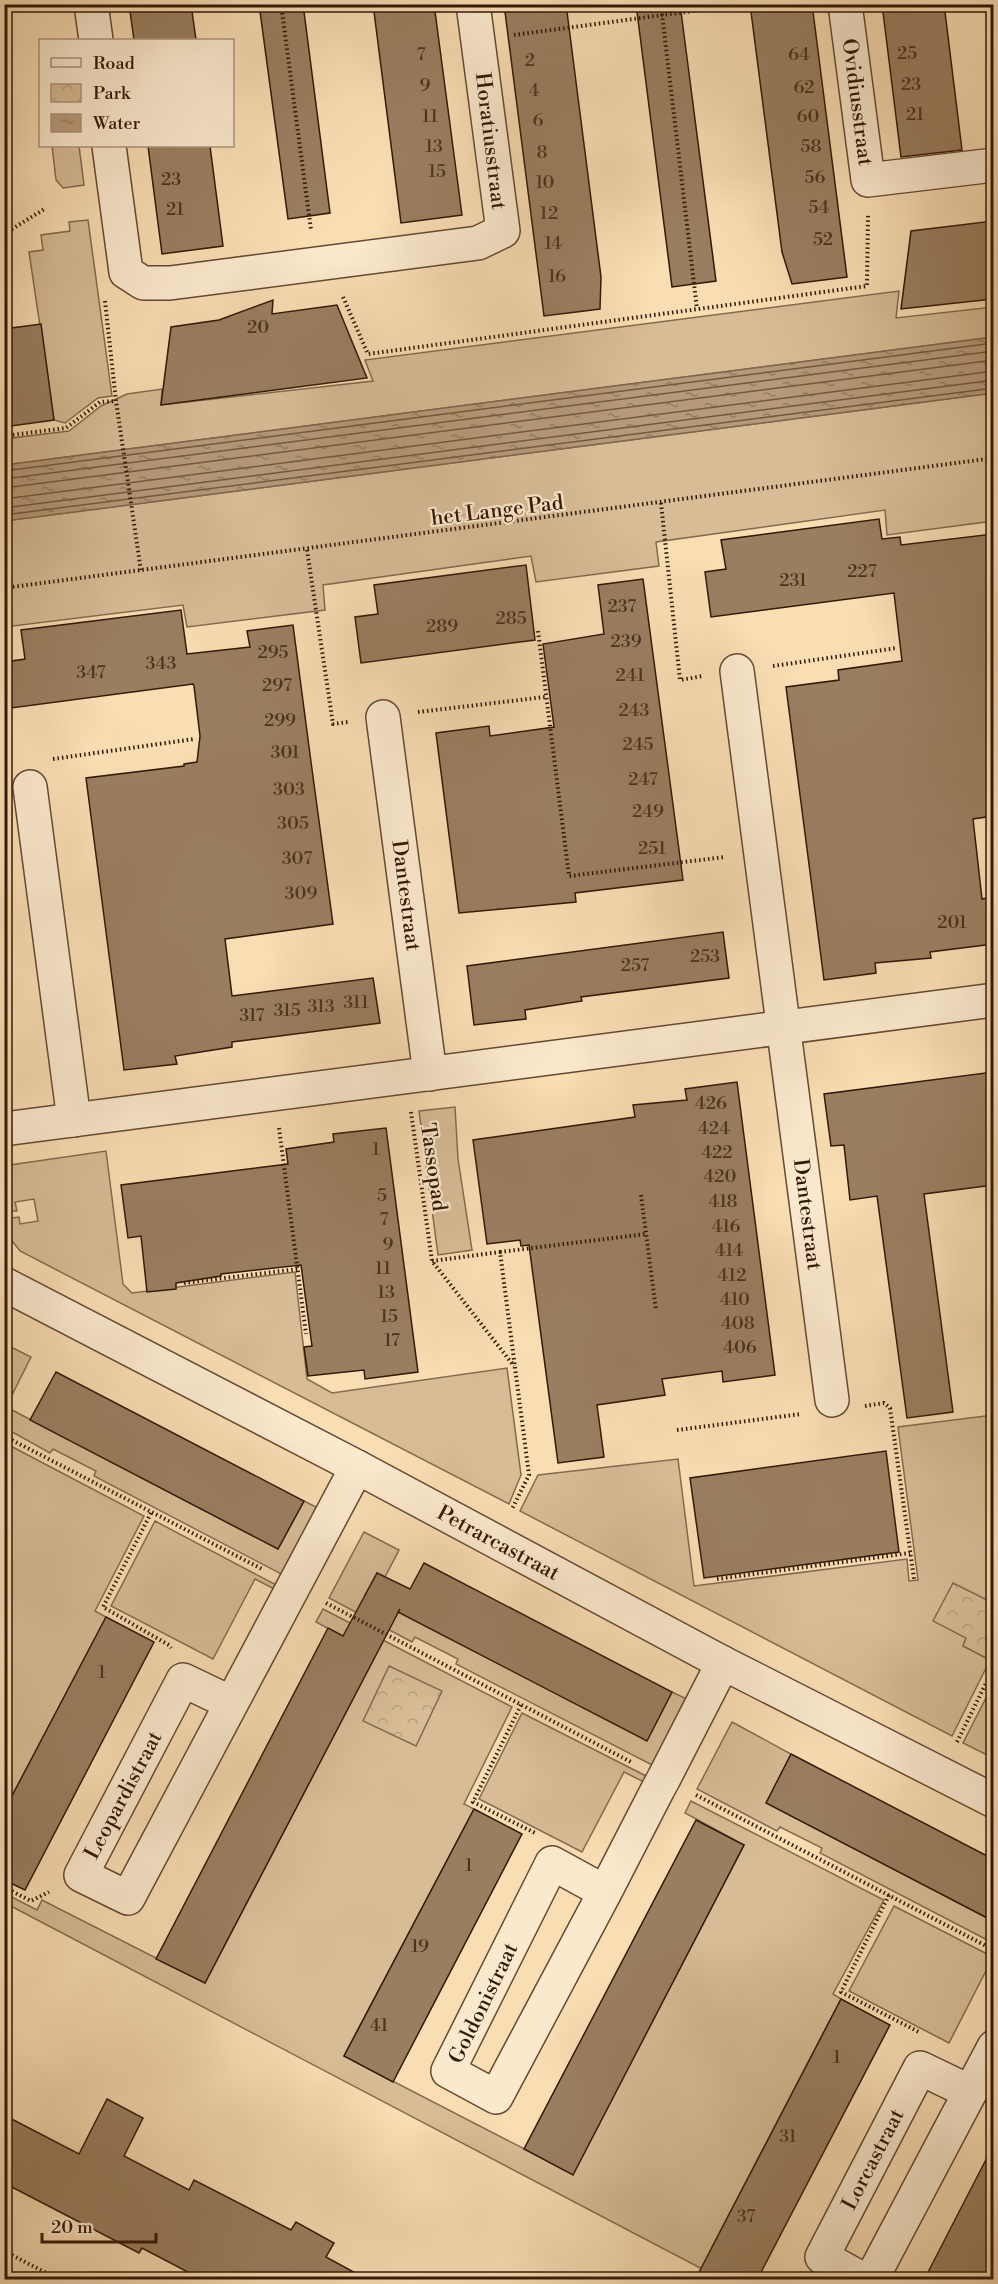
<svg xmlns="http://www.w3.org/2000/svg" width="998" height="2284" font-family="'Libre Bodoni',serif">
  <defs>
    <pattern id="park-crowns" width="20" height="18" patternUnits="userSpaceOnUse" patternTransform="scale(1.5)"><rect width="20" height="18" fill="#d7bc96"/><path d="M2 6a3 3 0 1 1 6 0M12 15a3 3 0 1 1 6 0" fill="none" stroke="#b9a180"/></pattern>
    <pattern id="water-ripples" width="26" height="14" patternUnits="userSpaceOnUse" patternTransform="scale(1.5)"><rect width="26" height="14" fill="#b69a79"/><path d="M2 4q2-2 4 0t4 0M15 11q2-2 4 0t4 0" fill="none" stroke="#957d61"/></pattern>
  </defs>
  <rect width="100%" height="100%" fill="#f9ddb3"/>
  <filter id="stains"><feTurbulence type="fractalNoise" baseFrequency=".00333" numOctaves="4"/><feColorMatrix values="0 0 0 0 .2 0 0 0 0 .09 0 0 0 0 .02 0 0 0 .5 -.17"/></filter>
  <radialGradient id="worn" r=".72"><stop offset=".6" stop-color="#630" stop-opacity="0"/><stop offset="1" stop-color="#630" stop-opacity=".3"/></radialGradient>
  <g fill="#d7bc96" stroke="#856a4e" stroke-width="1.5">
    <path d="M52 146H79L84 185 63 188 56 180Z"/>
    <path d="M88 220 112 396 98 398 65 423 54 420 29 252 43 250 41 235 70 231 69 222Z"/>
    <path d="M899 291 896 318 993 307V337L5 465 4 439 69 431 101 406 127 394 162 389 161 405 373 381 365 360Z"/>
    <path d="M993 393V521L887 535 885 510 656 542 659 566 536 582 531 556 323 585 325 610 187 627 183 605 5 627 4 521Z"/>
    <path d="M455 1107 458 1159 472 1250 438 1255 419 1111Z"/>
    <path d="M106 1151 123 1284 132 1293 295 1272 307 1379 332 1393 507 1368 521 1475 509 1504 20 1251 6 1233 5 1219 19 1217 20 1224 38 1221 34 1199 15 1202 17 1211H5V1171L10 1165Z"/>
    <path d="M5 1344 31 1357 5 1409Z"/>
    <path d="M12 1410 278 1549 304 1501 322 1510 287 1577 94 1476 96 1471 53 1449 50 1453 5 1428Z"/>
    <path d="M993 1415V1593H991L963 1646 990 1660 952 1736 520 1511 538 1475 678 1459 694 1586 907 1559 909 1581 918 1580 898 1427Z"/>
    <path d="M5 1443 144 1516 95 1611 106 1617 5 1811 4 1470 8 1463 5 1461Z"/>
    <path d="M155 1521 282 1588 280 1592 255 1579 213 1659 111 1606Z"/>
    <path d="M364 1532 399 1550 385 1577 377 1573 365 1595 647 1740 672 1692 691 1701 656 1767 456 1664 458 1659 415 1637 412 1642 329 1598Z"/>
    <path d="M323 1609 512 1707 464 1804 474 1809 344 2056 573 2174 744 1845 685 1813 691 1801 884 1900 833 1994 841 1999 712 2247 774 2279 723 2280 5 1903 4 1893 37 1910 42 1900 205 1983 376 1654 316 1622Z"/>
    <path d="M993 1684V1758L963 1743Z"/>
    <path d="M522 1713 650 1778 648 1784 624 1772 582 1852 479 1799Z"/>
    <path d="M732 1722 791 1754 767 1803 993 1921V1943L820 1853 822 1848 780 1827 777 1831 697 1789Z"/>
    <path d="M894 1906 993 1957V1965L990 1963 949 2043 849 1991Z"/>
  </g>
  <g fill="url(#park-crowns)" stroke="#856a4e" stroke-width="1.5">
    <path d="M953 1583 987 1600 991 1592 993 1593V1653L990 1660 963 1646 966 1638 933 1621Z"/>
    <path d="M389 1666 442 1691 416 1746 363 1721Z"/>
  </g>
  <path fill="url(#water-ripples)" stroke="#82664b" stroke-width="1.5" d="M993 337V393L5 521V465Z"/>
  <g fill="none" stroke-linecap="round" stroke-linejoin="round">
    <g stroke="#745940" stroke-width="1.5">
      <path d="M4 471 994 343"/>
      <path d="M4 479 994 351"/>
      <path d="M4 488 994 360"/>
      <path d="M4 499 994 371"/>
      <path d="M4 508 994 380"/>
      <path d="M4 515 994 388"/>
    </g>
  </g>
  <g fill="#9a7e60" stroke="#331807" stroke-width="1.5">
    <path d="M129 4H191L196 40H134Z"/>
    <path d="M259 4H303L330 213 288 219Z"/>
    <path d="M373 4H434L462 215 401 223Z"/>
    <path d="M504 4H566L601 277 600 309 544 316Z"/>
    <path d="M636 4H680L716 281 672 287Z"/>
    <path d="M750 4H812L847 277 792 284 782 252Z"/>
    <path d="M882 4H944L962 150 901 157Z"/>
    <path d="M148 146H210L223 246 162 254Z"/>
    <path d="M993 221V299L901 309 911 231Z"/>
    <path d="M273 300 272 314 337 305 367 378 161 405 171 327 219 320Z"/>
    <path d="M41 324 54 420 4 427V329Z"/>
    <path d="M879 519 882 539 900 537 901 545 993 534V816L973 819 982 899 993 897V944L930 952 931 958 875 963 876 973 824 980 786 687 839 680 838 670 902 661 894 593 711 617 705 572 726 569 721 540Z"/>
    <path d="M526 565 535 640 361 663 355 617 378 614 374 585Z"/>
    <path d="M643 579 683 880 575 893 576 902 459 913 436 733 489 726 490 736 554 727 543 644 604 634 598 585Z"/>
    <path d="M181 610 187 654 250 647 247 631 293 625 311 762 333 924 225 939 232 996 373 978 380 1023 232 1042V1047L175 1056 177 1064 124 1070 86 778 184 766V764L197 762 200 736 194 686 193 684 11 708 5 662 25 659 21 630Z"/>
    <path d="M723 932 729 978 581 997 582 1001 525 1010 526 1019 474 1025 467 966Z"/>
    <path d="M993 1072V1185L924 1194 953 1412 907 1418 877 1196 850 1200 844 1145 831 1146 824 1094Z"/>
    <path d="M737 1082 775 1375 723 1382 722 1371 662 1379 665 1395 597 1405 604 1457 558 1463 529 1245 521 1246 520 1240 487 1244 473 1140 635 1117 633 1105 687 1100 685 1089Z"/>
    <path d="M386 1128 418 1372 365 1379 364 1370 308 1376 304 1347 312 1346 301 1265 221 1274V1276L176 1283V1289L147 1292 141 1236 128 1238 121 1185 288 1164 286 1149 334 1142 333 1134Z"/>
    <path d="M56 1372 304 1501 278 1549 30 1420Z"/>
    <path d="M886 1451 899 1552 704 1578 690 1478Z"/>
    <path d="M424 1563 672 1692 647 1741 398 1612 400 1609 205 1983 156 1959 328 1628 343 1636 377 1573 410 1589Z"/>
    <path d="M106 1617 154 1642 25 1890 4 1880V1811Z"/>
    <path d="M791 1754 993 1859V1921L766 1803Z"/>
    <path d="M474 1809 522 1834 393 2082 344 2056Z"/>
    <path d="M696 1820 744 1845 573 2175 524 2149Z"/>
    <path d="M841 1999 890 2025 757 2280H695Z"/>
    <path d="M107 2099 143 2118 124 2156 189 2190 194 2180 291 2230 296 2222 334 2243 326 2257 368 2280H203L142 2248 139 2253 4 2183V2115L79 2154Z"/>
    <path d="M993 2146V2280H924L960 2210Z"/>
  </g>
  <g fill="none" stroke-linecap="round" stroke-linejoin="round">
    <defs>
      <g id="minor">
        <path d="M91 4 96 40"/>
        <path id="s1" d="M845 4 868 180 994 165"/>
        <path d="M109 146 126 272 143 283H170L478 243 503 231 473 4"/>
        <path id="s2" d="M737 671 832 1400"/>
        <path id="s3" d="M383 717 430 1074"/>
        <path d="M30 787 74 1120"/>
        <path d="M4 1129 994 1000"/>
        <path id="s4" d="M4 1284 357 1467 723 1663 994 1801"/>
        <path d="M231 1703 183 1680 81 1875 128 1898 357 1467"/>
        <path d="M605 1892 552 1863 448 2071 496 2097 605 1892 658 1789 664 1778 723 1663"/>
        <path id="s5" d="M864 2280 822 2257 920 2068 970 2092"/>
        <path d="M871 2280 994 2047"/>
      </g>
    </defs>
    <use href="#minor" stroke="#644932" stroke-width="36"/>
    <g stroke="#331807" stroke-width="4" stroke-dasharray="1.5 3" stroke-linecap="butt">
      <path d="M281 4 311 230"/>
      <path d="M662 14 697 309"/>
      <path d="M514 35 745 4"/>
      <path d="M4 234 46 208"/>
      <path d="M343 297 368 354 867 286 868 214"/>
      <path d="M105 301 116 401 141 571"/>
      <path d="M4 436 66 428 100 402 116 401"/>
      <path d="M661 503 680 680 703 676"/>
      <path d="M307 550 333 724 348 722"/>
      <path d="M4 588 994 458"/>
      <path d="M538 631 569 876 725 857"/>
      <path d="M773 666 897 648"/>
      <path d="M418 712 545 697"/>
      <path d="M53 759 194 739"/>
      <path d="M411 1112 432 1261 514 1366"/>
      <path d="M279 1128 306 1334"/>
      <path d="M641 1195 656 1310"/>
      <path d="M500 1252 646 1234"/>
      <path d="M432 1261 500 1252 529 1475 512 1509"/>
      <path d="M184 1283 298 1269"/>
      <path d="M865 1406 884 1403 890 1408 914 1579"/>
      <path d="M677 1430 801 1414"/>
      <path d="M4 1436 264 1570"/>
      <path d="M151 1513 103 1607 169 1645 171 1648"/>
      <path d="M717 1579 910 1553"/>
      <path d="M326 1603 633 1763"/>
      <path d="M521 1705 473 1802 535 1833"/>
      <path d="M957 1742 994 1667"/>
      <path d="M696 1795 994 1950"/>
      <path d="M4 1887 31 1901 49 1892"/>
      <path d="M889 1895 841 1992 919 2032"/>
      <path d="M4 2251 60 2280"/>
    </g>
    <use href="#minor" stroke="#fbe9ce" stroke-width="33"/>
  </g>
  <g text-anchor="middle" stroke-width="4.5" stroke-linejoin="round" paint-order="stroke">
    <g font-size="18" fill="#4d321d">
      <text x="907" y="59">25</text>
      <text x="421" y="60">7</text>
      <text x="799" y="60">64</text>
      <text x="530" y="66">2</text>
      <text x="911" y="90">23</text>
      <text x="425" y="91">9</text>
      <text x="804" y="93">62</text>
      <text x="534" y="96">4</text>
      <text x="915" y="120">21</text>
      <text x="430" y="122">11</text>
      <text x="808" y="122">60</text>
      <text x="538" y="126">6</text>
      <text x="434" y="152">13</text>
      <text x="811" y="152">58</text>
      <text x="542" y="158">8</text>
      <text x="437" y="177">15</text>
      <text x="815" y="183">56</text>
      <text x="171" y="185">23</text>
      <text x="545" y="188">10</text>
      <text x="819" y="213">54</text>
      <text x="175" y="215">21</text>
      <text x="549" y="219">12</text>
      <text x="823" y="245">52</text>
      <text x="553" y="249">14</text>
      <text x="557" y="282">16</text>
      <text x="258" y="333">20</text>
      <text x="862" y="577">227</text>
      <text x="793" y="586">231</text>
      <text x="622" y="612">237</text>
      <text x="511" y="624">285</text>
      <text x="442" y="632">289</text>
      <text x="626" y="647">239</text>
      <text x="273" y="658">295</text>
      <text x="161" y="669">343</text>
      <text x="91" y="678">347</text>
      <text x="630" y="681">241</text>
      <text x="277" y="691">297</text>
      <text x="634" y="716">243</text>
      <text x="280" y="726">299</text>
      <text x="638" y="750">245</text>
      <text x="285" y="758">301</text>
      <text x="643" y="785">247</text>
      <text x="289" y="795">303</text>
      <text x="648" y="817">249</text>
      <text x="293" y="829">305</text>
      <text x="652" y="854">251</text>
      <text x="297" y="864">307</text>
      <text x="301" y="899">309</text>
      <text x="952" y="928">201</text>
      <text x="705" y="962">253</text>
      <text x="635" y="971">257</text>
      <text x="356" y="1008">311</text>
      <text x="321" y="1012">313</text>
      <text x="287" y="1016">315</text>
      <text x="252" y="1021">317</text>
      <text x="711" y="1109">426</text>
      <text x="714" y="1134">424</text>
      <text x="376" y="1155">1</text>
      <text x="717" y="1158">422</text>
      <text x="720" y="1182">420</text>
      <text x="382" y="1201">5</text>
      <text x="723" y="1207">418</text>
      <text x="384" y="1225">7</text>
      <text x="726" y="1232">416</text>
      <text x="388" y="1250">9</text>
      <text x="729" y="1256">414</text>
      <text x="383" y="1274">11</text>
      <text x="732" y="1281">412</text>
      <text x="386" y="1298">13</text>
      <text x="735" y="1305">410</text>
      <text x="389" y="1322">15</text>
      <text x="738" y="1329">408</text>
      <text x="392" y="1346">17</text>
      <text x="740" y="1353">406</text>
      <text x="102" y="1678">1</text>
      <text x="469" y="1871">1</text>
      <text x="420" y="1952">19</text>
      <text x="379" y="2031">41</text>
      <text x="837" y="2063">1</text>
      <text x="788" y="2142">31</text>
      <text x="746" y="2222">37</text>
    </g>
    <g font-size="21" fill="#331807" stroke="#fbe9ce">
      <text dy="7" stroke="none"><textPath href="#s1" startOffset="99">Ovidiusstraat</textPath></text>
      <text transform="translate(491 141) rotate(83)" y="7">Horatiusstraat</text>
      <text transform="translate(497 510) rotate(-7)" y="7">het Lange Pad</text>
      <text dy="7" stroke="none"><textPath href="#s3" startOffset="180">Dantestraat</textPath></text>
      <text transform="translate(434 1167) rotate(82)" y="7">Tassopad</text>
      <text dy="7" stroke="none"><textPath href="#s2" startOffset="548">Dantestraat</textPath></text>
      <text dy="7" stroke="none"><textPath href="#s4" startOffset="558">Petrarcastraat</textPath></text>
      <text transform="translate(123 1795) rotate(-62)" y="7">Leopardistraat</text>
      <text transform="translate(483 2003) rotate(-64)" y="7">Goldonistraat</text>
      <text dy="7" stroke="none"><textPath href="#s5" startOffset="158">Lorcastraat</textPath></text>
    </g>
  </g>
  <rect width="998" height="2284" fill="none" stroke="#f9ddb3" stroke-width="24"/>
  <rect x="6" y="6" width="986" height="2272" fill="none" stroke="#331807" stroke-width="3"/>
  <rect x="12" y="12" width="974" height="2260" fill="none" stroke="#331807" stroke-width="1.5"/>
  <rect x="39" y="39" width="195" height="108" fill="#fbe9ce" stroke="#ab957e" stroke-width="1.5"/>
  <rect x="51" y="58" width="30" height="9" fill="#fbe9ce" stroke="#ab957e" stroke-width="1.5"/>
  <text x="93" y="69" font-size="18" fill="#331807">Road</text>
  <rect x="51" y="84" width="30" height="18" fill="url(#park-crowns)" stroke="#ab957e" stroke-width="1.5"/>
  <text x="93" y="99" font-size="18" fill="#331807">Park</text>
  <rect x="51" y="114" width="30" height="18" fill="url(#water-ripples)" stroke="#ab957e" stroke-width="1.5"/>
  <text x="93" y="129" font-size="18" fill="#331807">Water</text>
  <path d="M42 2233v9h114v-9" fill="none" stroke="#331807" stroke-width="3"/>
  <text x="51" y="2233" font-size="18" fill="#331807" stroke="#fbe9ce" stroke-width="4.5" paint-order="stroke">20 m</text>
  <rect width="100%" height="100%" filter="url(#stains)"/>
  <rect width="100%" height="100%" fill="url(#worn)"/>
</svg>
